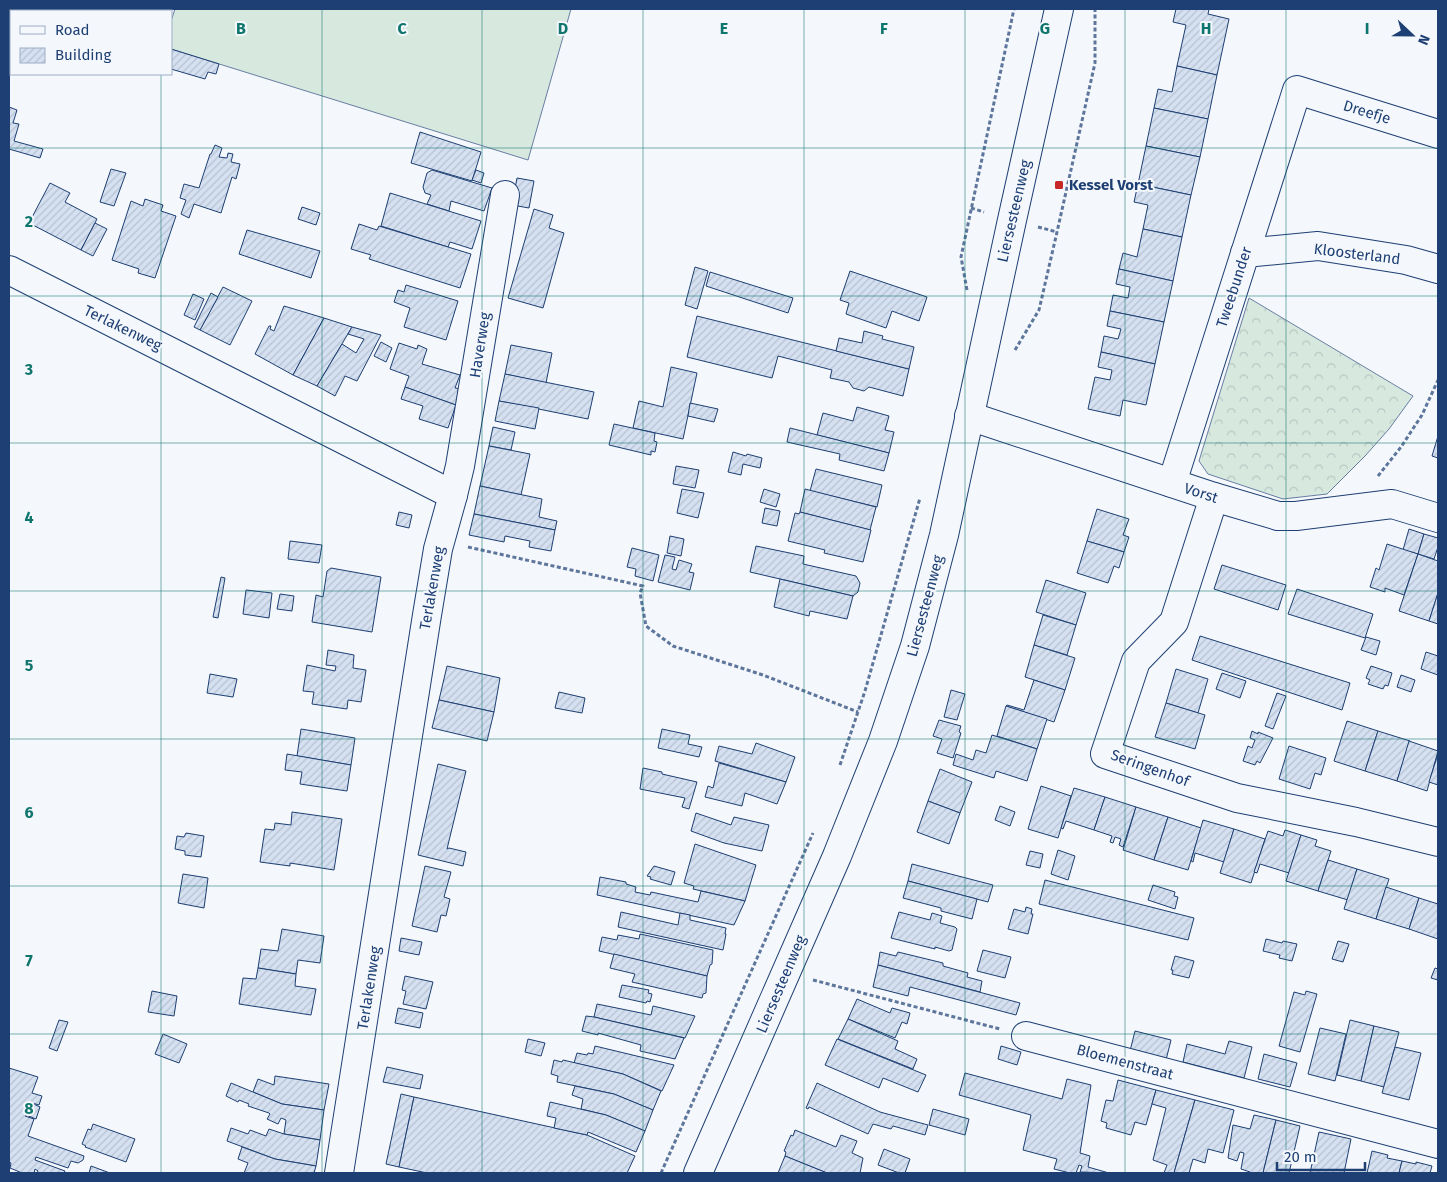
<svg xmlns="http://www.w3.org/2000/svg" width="1447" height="1182" font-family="'Fira Sans',sans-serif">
  <defs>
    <pattern id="forest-crowns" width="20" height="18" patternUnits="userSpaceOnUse" patternTransform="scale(1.25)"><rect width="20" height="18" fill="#d7e8df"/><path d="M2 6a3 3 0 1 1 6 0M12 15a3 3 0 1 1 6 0" fill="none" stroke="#b8c8c3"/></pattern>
    <pattern id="building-hatch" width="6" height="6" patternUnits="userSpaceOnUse" patternTransform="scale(1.25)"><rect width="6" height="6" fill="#d5e0f0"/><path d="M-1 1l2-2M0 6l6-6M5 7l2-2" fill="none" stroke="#b6c1d1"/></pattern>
  </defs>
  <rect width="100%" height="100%" fill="#f4f7fb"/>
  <path fill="#d7e8df" stroke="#687fa3" d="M175 9H571L528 160 171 49V21Z"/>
  <path fill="url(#forest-crowns)" stroke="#687fa3" d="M1249 298 1413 396 1389 429 1365 456 1327 494 1283 499 1208 474 1199 461Z"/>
  <g fill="url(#building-hatch)" stroke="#1d3f73">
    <path d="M1176 9H1209L1208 14 1229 19 1217 75 1177 66 1186 25 1173 22Z"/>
    <path d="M171 49 219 64 216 74 208 72 205 79 171 69Z"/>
    <path d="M1177 66 1217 75 1208 119 1154 108 1158 89 1172 92Z"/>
    <path d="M9 107 17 110 13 123 19 124 14 141 43 149 40 158 9 149Z"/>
    <path d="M1154 108 1208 119 1200 157 1146 146Z"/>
    <path d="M420 132 481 152 472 181 411 163Z"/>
    <path d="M215 145 222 148 219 157 227 158 228 153 233 154 231 162 240 164 236 179 232 177 221 213 194 204 189 218 181 214 186 200 180 198 184 184 199 188 210 154H211Z"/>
    <path d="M1146 146 1200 157 1191 195 1138 184Z"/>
    <path d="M111 169 126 173 114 206 100 202Z"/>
    <path d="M432 170 492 188 484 211 451 201 449 211 427 204 431 195 425 193 423 187 427 173Z"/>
    <path d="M476 170 484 173 481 183 472 180Z"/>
    <path d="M517 178 534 181 529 208 512 205Z"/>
    <path d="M50 183 70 193 65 202 97 219 81 250 29 223Z"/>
    <path d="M1138 184 1191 195 1182 237 1143 229 1148 205 1134 202Z"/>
    <path d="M390 193 481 221 472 249 450 242 448 247 381 226Z"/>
    <path d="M145 199 163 205 161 211 176 216 155 278 138 273 139 269 112 260 131 201 143 206Z"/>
    <path d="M302 207 320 213 316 225 298 219Z"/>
    <path d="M534 209 553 215 549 228 564 233 543 308 508 298Z"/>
    <path d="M95 223 107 229 93 256 81 250Z"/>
    <path d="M359 224 377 230 379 226 471 254 460 288 369 259 371 255 351 249Z"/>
    <path d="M1143 229 1182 237 1173 281 1119 269 1123 253 1137 257Z"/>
    <path d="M247 230 320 251 311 278 239 254Z"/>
    <path d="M695 267 708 271 697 309 685 305Z"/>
    <path d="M1119 269 1173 281 1164 322 1110 311 1113 295 1128 298 1130 287 1116 284Z"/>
    <path d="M850 271 927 297 919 321 892 311 886 328 846 314 849 303 840 300Z"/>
    <path d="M710 272 793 298 788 313 706 286Z"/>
    <path d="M406 285 458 301 446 340 404 327 410 308 394 302 398 290 404 292Z"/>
    <path d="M223 287 252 301 230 345 200 330Z"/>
    <path d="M211 293 218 297 200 330 194 327Z"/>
    <path d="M193 294 204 299 195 320 184 315Z"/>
    <path d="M284 306 324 318 293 375 255 354 269 326H271L270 329 274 331Z"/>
    <path d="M1110 311 1164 322 1155 364 1101 352 1104 336 1118 339 1121 329 1107 326Z"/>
    <path d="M697 316 909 369 903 396 869 387 864 391 853 388 849 382 830 378 832 370 778 356 772 378 687 357Z"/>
    <path d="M324 318 352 327 317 386 293 375Z"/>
    <path d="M352 327 381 335 357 381 345 376 335 396 317 386 342 344 356 353 364 339 348 334Z"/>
    <path d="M864 331 883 336 882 339 914 347 909 369 836 351 839 338 862 343Z"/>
    <path d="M381 342 392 348 386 362 374 356Z"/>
    <path d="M399 343 417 349 418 345 427 349 422 364 460 375 455 388 461 389 456 405 405 387 409 376 390 369Z"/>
    <path d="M511 345 552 353 546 383 505 374Z"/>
    <path d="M1101 352 1155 364 1146 405 1123 400 1120 416 1088 409 1095 377 1110 380 1112 370 1098 367Z"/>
    <path d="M671 367 697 373 683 439 633 428 639 401 663 407Z"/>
    <path d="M505 374 594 392 588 419 499 401Z"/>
    <path d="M405 387 456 405 448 428 419 419 423 406 401 399Z"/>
    <path d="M499 401 539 408 535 429 495 421Z"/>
    <path d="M690 403 718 409 714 422 688 416Z"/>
    <path d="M857 407 889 416 885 430 894 432 889 453 817 435 823 413 853 421Z"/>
    <path d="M614 424 655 433 654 441 657 442 655 452 651 451V455L609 445Z"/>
    <path d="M493 427 515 432 511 450 489 446Z"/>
    <path d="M790 428 889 453 884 471 839 460 840 454 787 442Z"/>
    <path d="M1438 436V458L1432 456Z"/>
    <path d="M489 446 530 454 521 495 480 486Z"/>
    <path d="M733 452 746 456 747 454 762 458 760 468 743 464 741 475 728 472Z"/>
    <path d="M676 466 699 470 695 488 673 484Z"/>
    <path d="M816 469 882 485 877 507 810 491Z"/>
    <path d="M480 486 542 499 539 517 557 521 555 530 474 514Z"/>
    <path d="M682 489 704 493 698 518 677 513Z"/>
    <path d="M764 489 780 494 776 507 760 502Z"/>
    <path d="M805 489 876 507 870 530 800 512Z"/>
    <path d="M765 508 780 511 777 526 762 523Z"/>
    <path d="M1097 509 1129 519 1123 535 1129 537 1124 552 1087 541Z"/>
    <path d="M399 512 412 515 409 528 396 525Z"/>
    <path d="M800 512 871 530 863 562 824 553 825 550 788 541 795 513 799 514Z"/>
    <path d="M474 514 555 530 551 551 529 547 530 541 505 536 504 542 469 535Z"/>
    <path d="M1409 529 1424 534 1418 554 1403 550Z"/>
    <path d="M1424 534 1438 538V547L1434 559 1418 554Z"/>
    <path d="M670 536 684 539 681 556 667 553Z"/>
    <path d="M290 541 322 545 319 563 288 559Z"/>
    <path d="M1087 541 1124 552 1119 568 1114 566 1108 583 1077 573Z"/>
    <path d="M1387 544 1418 554 1404 595 1385 588V592L1370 587 1376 568 1379 570Z"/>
    <path d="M756 546 804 556 803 564 856 576 860 583 858 592 853 596 750 572Z"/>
    <path d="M632 548 659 555 653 581 635 576 636 569 627 567Z"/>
    <path d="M1418 554 1438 561V593L1429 621 1399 611Z"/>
    <path d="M665 555 675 557 672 569 676 570 679 560 692 564 689 572 694 573 690 590 658 582Z"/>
    <path d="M1222 565 1286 585 1278 610 1214 589Z"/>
    <path d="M331 568 381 577 372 632 312 622 316 595 323 597 327 571Z"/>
    <path d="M221 577 225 578 218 618 213 617Z"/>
    <path d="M780 579 853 596 847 619 810 611 809 616 774 607Z"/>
    <path d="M1046 580 1086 593 1076 625 1036 612Z"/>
    <path d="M1297 589 1373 614 1365 638 1288 614Z"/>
    <path d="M246 590 272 593 269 618 243 614Z"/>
    <path d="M1438 593V624L1429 621Z"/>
    <path d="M280 594 294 596 292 611 277 609Z"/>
    <path d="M1043 615 1076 625 1067 655 1034 645Z"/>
    <path d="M1200 636 1350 683 1342 710 1192 660Z"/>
    <path d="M1366 637 1380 641 1376 655 1361 650Z"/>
    <path d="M1034 645 1075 658 1065 690 1025 677Z"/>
    <path d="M328 650 354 655 353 668 366 670 361 702 348 700 347 709 312 704 314 692 303 691 307 665 335 671 336 666 326 665Z"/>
    <path d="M1426 652 1438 656V675L1421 669Z"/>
    <path d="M447 666 500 678 494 712 439 700Z"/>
    <path d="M1371 666 1392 673 1388 686 1385 685 1383 689 1368 684 1370 680 1366 678Z"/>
    <path d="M1176 669 1208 679 1198 713 1166 703Z"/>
    <path d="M1222 673 1246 681 1240 698 1216 689Z"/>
    <path d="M210 674 237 679 233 697 207 693Z"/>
    <path d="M1401 675 1415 680 1411 692 1397 687Z"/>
    <path d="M1034 680 1065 690 1054 722 1006 706 1007 705 1024 710Z"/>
    <path d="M951 690 965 694 957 720 944 717Z"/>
    <path d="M559 692 585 698 582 713 555 708Z"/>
    <path d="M1277 693 1286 696 1273 729 1265 726Z"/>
    <path d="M439 700 494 712 487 741 432 728Z"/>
    <path d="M1166 703 1205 715 1195 749 1155 737Z"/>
    <path d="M1006 706 1047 719 1037 749 997 736Z"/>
    <path d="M939 720 961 726 959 732 961 733 953 758 937 753 942 739 933 736Z"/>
    <path d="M1347 721 1378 731 1365 771 1334 761Z"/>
    <path d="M301 729 355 738 351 765 297 756Z"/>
    <path d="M662 729 690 735 688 744 702 747 699 757 658 748Z"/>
    <path d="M1252 731 1258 734V732L1273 738 1260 763 1257 761 1255 765 1243 761 1248 746 1252 748 1255 740 1250 738Z"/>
    <path d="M1378 731 1410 741 1397 781 1365 771Z"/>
    <path d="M992 735 1037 749 1027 781 996 771 994 778 953 765 956 754 973 760 976 750 986 753Z"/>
    <path d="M1409 741 1438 751 1427 791 1397 781Z"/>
    <path d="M756 743 795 757 786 782 715 761 719 746 752 754Z"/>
    <path d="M1289 746 1326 758 1321 775 1315 773 1310 789 1279 779Z"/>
    <path d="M287 754 351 765 347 791 300 784 302 772 285 770Z"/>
    <path d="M1438 754V785L1429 782Z"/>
    <path d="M719 763 786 782 777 804 745 793 742 806 705 797 708 786 713 788Z"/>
    <path d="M438 764 466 771 447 849 449 848 466 852 463 866 418 855Z"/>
    <path d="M643 768 662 772V774L697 782 689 809 682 807 685 798 640 789Z"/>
    <path d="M940 769 972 782 960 813 928 801Z"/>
    <path d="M1041 786 1071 796 1058 838 1028 829Z"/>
    <path d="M1074 788 1105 797 1094 830 1066 821 1063 829 1061 828Z"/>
    <path d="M1105 797 1136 807 1123 847 1119 845 1121 839 1115 837 1113 843 1110 842 1112 836 1094 830Z"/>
    <path d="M928 801 960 813 949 844 917 832Z"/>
    <path d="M1000 806 1015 812 1010 826 995 820Z"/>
    <path d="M1136 807 1168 817 1154 860 1123 850Z"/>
    <path d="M292 812 342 819 334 870 290 863V866L260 862 265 829 274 830 275 823 291 825Z"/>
    <path d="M696 813 731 825 734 817 769 825 762 851 724 843 691 831Z"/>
    <path d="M1168 817 1201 828 1188 870 1154 860Z"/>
    <path d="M1203 820 1234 829 1224 862 1195 853 1193 862 1191 861Z"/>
    <path d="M1234 829 1265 839 1251 883 1220 873Z"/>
    <path d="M1285 830 1301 835 1289 873 1260 864 1257 873 1254 872 1268 831 1283 836Z"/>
    <path d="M186 833 204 836 201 857 185 855V851L175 849 177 836 184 837Z"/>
    <path d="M1301 835 1317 840 1315 846 1331 851 1318 891 1286 881Z"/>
    <path d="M695 844 756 865 745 901 693 889 694 886 684 883Z"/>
    <path d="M1058 850 1075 856 1068 880 1051 874Z"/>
    <path d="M1030 851 1043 854 1040 868 1026 865Z"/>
    <path d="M1328 860 1357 869 1348 900 1318 891Z"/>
    <path d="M912 864 993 885 988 902 908 881Z"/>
    <path d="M425 866 451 872 444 897 450 899 446 916 441 915 437 932 412 926Z"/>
    <path d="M654 866 675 872 671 885 650 879 651 877 647 876Z"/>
    <path d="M1357 869 1389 879 1376 919 1344 909Z"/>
    <path d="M183 874 208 878 204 908 178 903Z"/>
    <path d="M600 877 626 882V884L636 887 635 892 650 895 651 892 698 902 701 891 745 901 734 925 597 895Z"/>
    <path d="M1045 880 1194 918 1188 940 1039 904Z"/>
    <path d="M908 881 977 899 972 919 941 911V908L903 898Z"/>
    <path d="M1153 885 1175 892 1174 896 1178 897 1175 909 1148 900Z"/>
    <path d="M1386 887 1419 898 1409 929 1376 919Z"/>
    <path d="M1419 898 1438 904V939L1409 929Z"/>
    <path d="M1026 907 1032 909 1031 914H1033L1028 934 1008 929 1014 909 1025 912Z"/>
    <path d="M621 912 678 925 680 913 690 915V920L726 928 725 934H726L723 950 618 927Z"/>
    <path d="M899 912 930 920 932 913 942 916 940 923 955 927 957 929 952 950 949 951 935 947V949L891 938Z"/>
    <path d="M282 929 324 936 320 963 298 960 296 974 258 968 261 949 278 951Z"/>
    <path d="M640 934 713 950 712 964 710 965 707 976 599 951 602 937 617 940 618 935 639 939Z"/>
    <path d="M401 938 422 942 419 955 399 951Z"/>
    <path d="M1266 939 1282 943 1283 941 1297 944 1292 961 1279 958 1280 955 1263 951Z"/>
    <path d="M1338 941 1349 944 1343 962 1332 959Z"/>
    <path d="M983 950 1011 957 1005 978 977 971Z"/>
    <path d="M880 952 896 956 898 952 943 963V966L968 973 967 977 982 981 980 992 878 965Z"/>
    <path d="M614 954 707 976 706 993 703 994 702 998 632 982 635 974 610 968Z"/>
    <path d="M1175 956 1194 961 1189 978 1172 974 1173 970H1171Z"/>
    <path d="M878 965 1020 1003 1016 1015 910 987 908 996 873 987Z"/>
    <path d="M258 968 296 974 295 986 316 989 311 1015 239 1004 243 978 256 979Z"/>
    <path d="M1435 968 1438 969V980L1431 978Z"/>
    <path d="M405 976 433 982 426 1009 403 1004 406 991 402 990Z"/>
    <path d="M622 985 649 990 648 993 652 994 650 1002 647 1001 646 1003 619 997Z"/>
    <path d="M152 991 177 996 174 1016 148 1012Z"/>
    <path d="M1306 991 1317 994 1300 1052 1279 1046 1294 992 1305 995Z"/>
    <path d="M857 999 890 1013 892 1008 910 1013 907 1024 902 1022 895 1038 848 1019Z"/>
    <path d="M597 1004 651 1015 653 1006 695 1016 685 1038 594 1017Z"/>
    <path d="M398 1008 423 1013 420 1028 395 1023Z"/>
    <path d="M586 1016 594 1017 684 1038 675 1059 640 1051 641 1045 598 1033V1035L582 1031Z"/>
    <path d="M848 1019 898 1041 895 1049 917 1059 913 1069 838 1039Z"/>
    <path d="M59 1020 68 1022 57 1051 49 1048Z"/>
    <path d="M1350 1020 1374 1026 1361 1081 1337 1075Z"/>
    <path d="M1374 1026 1399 1032 1384 1087 1361 1081Z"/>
    <path d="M1320 1028 1346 1034 1335 1081 1308 1074Z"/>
    <path d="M1135 1031 1171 1040 1165 1064 1129 1055Z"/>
    <path d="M163 1034 187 1044 179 1063 155 1054Z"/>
    <path d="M528 1039 545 1043 541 1056 525 1052Z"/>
    <path d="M837 1039 926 1075 918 1092 883 1078 879 1088 825 1065Z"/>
    <path d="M1229 1041 1252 1047 1244 1078 1183 1062 1187 1044 1225 1054Z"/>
    <path d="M595 1046 674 1065 662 1091 623 1074 574 1063 577 1053 587 1055 588 1053 593 1054Z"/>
    <path d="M1001 1046 1021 1052 1017 1065 998 1059Z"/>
    <path d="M1395 1047 1421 1053 1409 1100 1382 1093Z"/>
    <path d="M1264 1054 1297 1063 1290 1087 1258 1079Z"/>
    <path d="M554 1060 562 1062 563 1060 623 1074 661 1091 653 1110 614 1094 557 1082 558 1076 551 1074Z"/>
    <path d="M387 1067 423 1075 420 1089 383 1082Z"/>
    <path d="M9 1068 38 1077 32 1093 42 1096 39 1105 29 1102 40 1107 36 1119 26 1115 25 1116 34 1119 28 1136 84 1156 83 1160 78 1163 71 1161 68 1168 36 1157 35 1160 65 1171 64 1173H37L38 1171 35 1169 34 1173H22L10 1168 11 1163 9 1162Z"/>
    <path d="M965 1073 1062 1099 1067 1079 1091 1085 1080 1153 1090 1156 1088 1167 1109 1173 1080 1172 1082 1166 1079 1165 1076 1173H1070L1054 1169 1057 1159 1023 1150 1031 1115 959 1095Z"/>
    <path d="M275 1076 329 1084 324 1110 282 1104 253 1092 258 1079 274 1085Z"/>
    <path d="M1118 1080 1156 1090 1146 1125 1135 1122 1131 1135 1106 1128 1107 1123 1101 1121 1106 1100 1113 1101Z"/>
    <path d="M231 1083 282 1104 324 1110 320 1140 284 1134 286 1120 281 1118 278 1124 267 1119 270 1114 269 1113 248 1106 249 1104 239 1100 238 1102 226 1096Z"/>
    <path d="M817 1083 880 1112 928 1125 925 1135 893 1126 891 1129 873 1124 868 1134 809 1107 808 1109 806 1108Z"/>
    <path d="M575 1086 614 1094 653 1110 645 1131 606 1115 581 1109 583 1099 572 1095Z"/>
    <path d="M1156 1090 1195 1100 1174 1173H1164L1167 1165 1153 1160 1166 1108 1152 1104Z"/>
    <path d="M401 1094 414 1097 399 1167 386 1164Z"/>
    <path d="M414 1097 587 1135 635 1156 627 1173H427L399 1167Z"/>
    <path d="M1195 1100 1234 1110 1223 1153 1208 1149 1205 1163 1193 1159 1189 1173H1174Z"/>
    <path d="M550 1102 606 1115 645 1131 636 1152 588 1132 587 1135 554 1128 556 1118 547 1116Z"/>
    <path d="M933 1109 969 1119 965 1135 929 1125Z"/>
    <path d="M1254 1115 1276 1120 1263 1173H1250V1172L1241 1169 1244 1153 1240 1152 1237 1161 1228 1158 1233 1125 1250 1129Z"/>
    <path d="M1276 1120 1300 1126 1289 1173H1263Z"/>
    <path d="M93 1124 135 1139 126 1162 85 1147 86 1146 82 1144 88 1129 91 1130Z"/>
    <path d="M231 1128 248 1134 250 1130 266 1136 269 1129 284 1134 320 1140 316 1166 275 1159 227 1141Z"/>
    <path d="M795 1130 836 1147 841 1135 857 1141 852 1153 863 1158 860 1173H827L785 1156 786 1152 784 1151 791 1135 793 1136Z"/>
    <path d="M1319 1132 1351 1139 1344 1173H1310Z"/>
    <path d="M242 1147 275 1159 316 1166 314 1173H244L248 1163 238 1159Z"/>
    <path d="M884 1149 910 1159 905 1173H899L878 1165Z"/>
    <path d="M1372 1151 1388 1155 1387 1158 1402 1161 1399 1173H1367Z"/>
    <path d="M785 1156 827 1173H778Z"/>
    <path d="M1402 1161 1416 1164V1162L1432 1166 1430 1173H1399Z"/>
    <path d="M91 1166 110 1173H89Z"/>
  </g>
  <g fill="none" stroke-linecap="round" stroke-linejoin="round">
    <defs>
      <g id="minor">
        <path d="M1245 253 1318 246 1406 260 1438 269"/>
        <path d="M9 270 453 495 438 549 427 615 339 1173"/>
        <path d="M969 416 1214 497 1278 516H1296L1392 504 1438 518"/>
        <path d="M1172 483 1297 90 1438 134"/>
        <path d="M453 495 460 466 505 195"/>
        <path d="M1214 497 1174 622 1136 661 1105 754 1237 798 1356 822 1438 842"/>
        <path d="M1026 1036 1438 1144"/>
      </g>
      <path id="major" d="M698 1173 837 856 883 741 915 646 944 535 1012 220 1059 9"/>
    </defs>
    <use href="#minor" stroke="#1d3f73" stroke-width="30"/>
    <use href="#major" stroke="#1d3f73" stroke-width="30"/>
    <g stroke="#5e769c" stroke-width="3" stroke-dasharray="4 2.5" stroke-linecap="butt">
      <path d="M971 208 984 212"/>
      <path d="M1038 227 1057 232"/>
      <path d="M967 290 961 257 1014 9"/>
      <path d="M1015 350 1039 310 1057 232 1095 63V9"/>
      <path d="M1378 476 1401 447 1422 415 1438 380"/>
      <path d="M468 547 643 586 640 593 646 626 673 646 763 675 858 712"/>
      <path d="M840 765 865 691 920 498"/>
      <path d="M813 980 1000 1029"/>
      <path d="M661 1173 813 833"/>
    </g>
    <use href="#minor" stroke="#f4f7fb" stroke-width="28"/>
    <use href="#major" stroke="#f4f7fb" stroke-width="28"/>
  </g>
  <path fill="none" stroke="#0f766e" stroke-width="1" stroke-opacity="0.55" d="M161 9V11M322 9V1173M482 9V1173M643 9V1173M804 9V1173M965 9V1173M1125 9V1173M1286 9V1173M161 74V1173M9 148H1438M9 296H1438M9 443H1438M9 591H1438M9 739H1438M9 886H1438M9 1034H1438"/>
  <rect fill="#c62828" stroke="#f4f7fb" stroke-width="2" x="1054" y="180" width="10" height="10" rx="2.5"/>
  <g text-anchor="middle" stroke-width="4" stroke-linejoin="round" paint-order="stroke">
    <g font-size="15" fill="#1d3f73" stroke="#f4f7fb">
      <text transform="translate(1367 112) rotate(17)" y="5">Dreefje</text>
      <text transform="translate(1014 211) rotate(-77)" y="5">Liersesteenweg</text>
      <text transform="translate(1357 254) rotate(7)" y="5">Kloosterland</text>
      <text transform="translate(1234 287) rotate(-72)" y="5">Tweebunder</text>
      <text transform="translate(123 328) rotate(26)" y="5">Terlakenweg</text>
      <text transform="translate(480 345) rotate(-81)" y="5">Haverweg</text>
      <text transform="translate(1201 493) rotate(18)" y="5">Vorst</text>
      <text transform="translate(432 588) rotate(-80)" y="5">Terlakenweg</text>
      <text transform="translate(925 606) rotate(-75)" y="5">Liersesteenweg</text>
      <text transform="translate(1150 768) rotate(20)" y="5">Seringenhof</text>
      <text transform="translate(781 984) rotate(-67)" y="5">Liersesteenweg</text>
      <text transform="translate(369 988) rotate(-81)" y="5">Terlakenweg</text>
      <text transform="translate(1125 1062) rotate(15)" y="5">Bloemenstraat</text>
    </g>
    <g font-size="15" font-weight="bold" fill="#1d3f73" stroke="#f4f7fb" text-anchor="start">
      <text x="1069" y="190">Kessel Vorst</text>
    </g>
  </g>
  <g font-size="16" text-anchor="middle" font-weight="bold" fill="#0f766e" stroke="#f4f7fb" stroke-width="4" stroke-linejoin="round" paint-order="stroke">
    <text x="241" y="34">B</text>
    <text x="402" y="34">C</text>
    <text x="563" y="34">D</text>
    <text x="724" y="34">E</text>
    <text x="884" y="34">F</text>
    <text x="1045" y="34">G</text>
    <text x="1206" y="34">H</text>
    <text x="1367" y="34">I</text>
    <text x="29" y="227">2</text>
    <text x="29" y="375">3</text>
    <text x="29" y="523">4</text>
    <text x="29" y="671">5</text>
    <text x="29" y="818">6</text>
    <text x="29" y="966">7</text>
    <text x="29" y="1114">8</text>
  </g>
  <rect width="1447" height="1182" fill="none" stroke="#1d3f73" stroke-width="20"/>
  <rect x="10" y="10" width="162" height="65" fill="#f4f7fb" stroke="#9eadc5"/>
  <rect x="20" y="26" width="25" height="8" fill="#f4f7fb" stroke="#9eadc5"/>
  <text x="55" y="35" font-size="15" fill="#1d3f73">Road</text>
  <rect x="20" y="48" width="25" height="15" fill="url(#building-hatch)" stroke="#9eadc5"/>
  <text x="55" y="60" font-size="15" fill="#1d3f73">Building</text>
  <g transform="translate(1412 35) rotate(112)" stroke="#f4f7fb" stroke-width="4" paint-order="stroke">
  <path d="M0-4L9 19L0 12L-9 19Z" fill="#1d3f73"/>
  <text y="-8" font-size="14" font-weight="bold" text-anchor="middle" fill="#1d3f73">N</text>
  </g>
  <path d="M1277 1162v8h88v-8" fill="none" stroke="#1d3f73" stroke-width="2.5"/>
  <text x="1284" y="1162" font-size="15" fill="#1d3f73" stroke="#f4f7fb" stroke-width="4" paint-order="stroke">20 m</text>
</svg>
